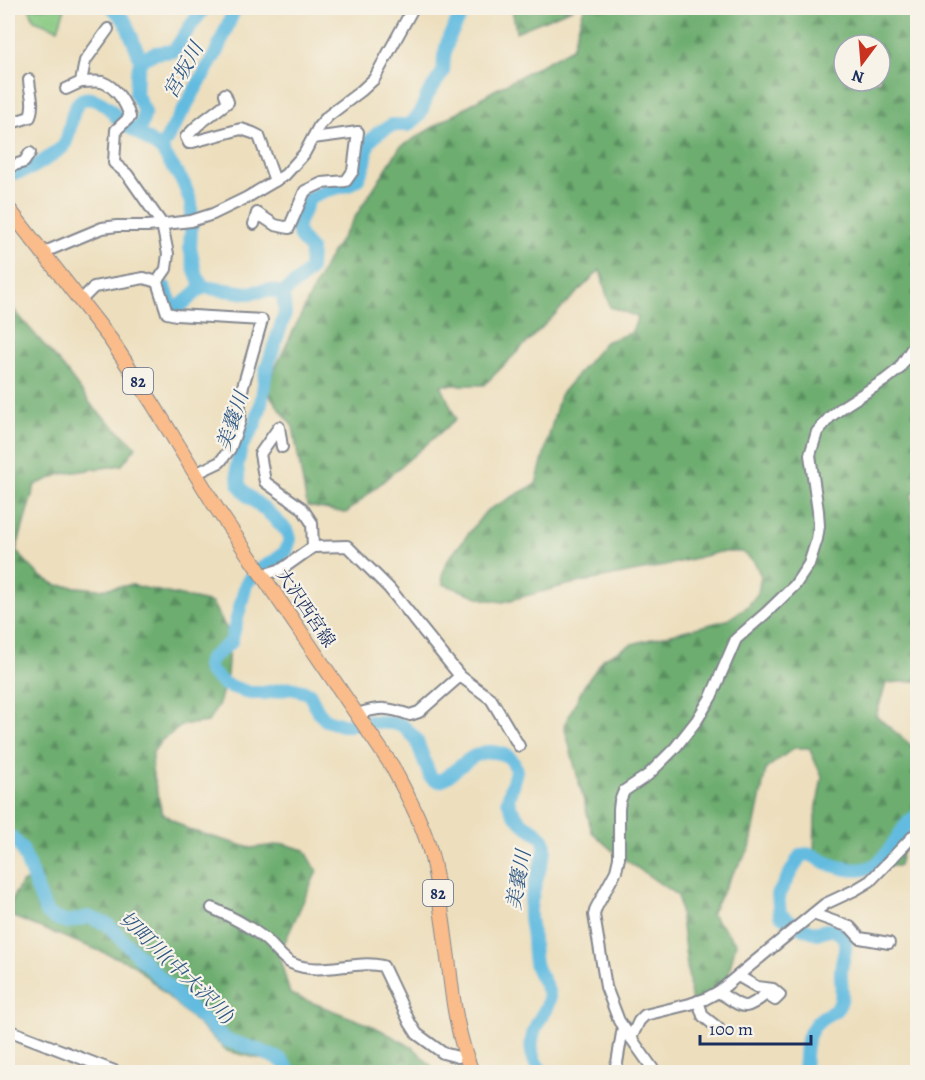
<svg xmlns="http://www.w3.org/2000/svg" width="925" height="1080" font-family="Alegreya,'Noto Serif JP',serif">
  <defs>
    <pattern id="forest-firs" width="22" height="20" patternUnits="userSpaceOnUse" patternTransform="scale(1.5)"><rect width="22" height="20" fill="#6dad6f"/><path d="M5 1l3.5 6h-7zM16 11l3.5 6h-7z" fill="#598d5e"/></pattern>
  </defs>
  <rect width="100%" height="100%" fill="#f7f3e8"/>
  <filter id="ink" filterUnits="userSpaceOnUse"><feTurbulence type="fractalNoise" baseFrequency=".0167" numOctaves="2"/><feDisplacementMap in="SourceGraphic" scale="12" xChannelSelector="R" yChannelSelector="G"/><feConvolveMatrix kernelMatrix="1 2 1 2 8 2 1 2 1" color-interpolation-filters="sRGB"/></filter>
  <filter id="wash" filterUnits="userSpaceOnUse"><feTurbulence type="fractalNoise" baseFrequency=".008" numOctaves="4" result="noise"/><feDisplacementMap in="SourceGraphic" scale="24" xChannelSelector="R" yChannelSelector="G"/><feGaussianBlur stdDeviation="1.35" result="paint"/><feColorMatrix in="noise" values="0 0 0 0 0 0 0 0 0 0 0 0 0 0 0 0 0 1.4 0 .05"/><feComposite in="paint" operator="in"/></filter>
  <g filter="url(#wash)">
    <rect width="100%" height="100%" fill="#eddfbe"/>
    <path fill="#87c981" stroke="#517c70" stroke-width="1.5" d="M29 8H65L58 29 34 20Z"/>
    <g fill="url(#forest-firs)" stroke="#446e66" stroke-width="1.5" fill-rule="evenodd">
      <path d="M512 8H574L516 32Z"/>
      <path d="M584 8H917L918 491 912 493 913 562 918 569 917 681 886 683 876 716 917 750V789L899 866 848 865 814 856 815 816 822 777 809 748H794L766 769 750 848 731 876 711 914 736 943 722 1001 692 1004 678 896 614 852 592 832 564 725 584 686 604 658 632 644 727 620 748 606 758 593 761 576 754 562 742 552H720L668 565 567 585 503 602 484 599 443 584 442 575 448 560 486 511 536 484 560 395 605 342 631 333 638 317 610 307 600 270 484 385H441L456 419 346 513 307 506 293 427 265 389 328 259 400 147 491 92 572 48ZM844 45H880V81H844Z"/>
      <path d="M8 307 14 310 64 368 93 407 136 447 122 465 61 474 35 485 16 551 40 576 56 585 99 589 132 585 212 603 230 635 227 675 219 704 208 722 183 725 161 741 153 752 152 770 162 813 189 830 251 848 284 844 305 850 317 871 279 955 290 994 375 1027 414 1048 437 1072H293L266 1060 227 1051 133 964 8 915 14 895 22 883 36 876C29 859 25 848 13 834H8Z"/>
    </g>
    <g fill="none" stroke-linecap="round" stroke-linejoin="round">
      <g stroke="#63bce0" stroke-width="14">
        <path d="M113 8 125 21 141 60 137 74 136 94 145 112 139 133"/>
        <path d="M141 60 155 53 174 51 189 28 204 8"/>
        <path d="M161 149 216 53 235 8"/>
        <path d="M8 173C29 174 46 159 63 147 74 134 67 90 95 100 103 103 112 110 117 118L161 149 184 184 191 203V230L190 248 195 271 202 287 248 293 268 290 283 293 285 314 266 370 261 404 255 425 241 447 237 466 239 485 247 495 269 513 288 532 290 539 286 551 276 560 258 570 246 584 231 642 210 659 208 666 209 671 224 684 250 693H264L291 688 309 693 319 713 326 720 342 725H352L361 721 392 723 403 726 416 739 430 776 433 779 440 781C461 769 476 744 502 754 510 756 515 763 516 771L508 800C510 809 517 819 525 825 531 829 540 833 544 841 545 843 545 848 545 851 540 869 532 889 530 909 529 917 531 924 532 931 534 942 533 953 535 963 537 975 549 985 549 997 549 1007 542 1014 538 1022 529 1040 528 1058 543 1072"/>
        <path d="M165 288 172 306 177 309 202 287"/>
        <path d="M283 293 298 281 310 270 311 250 300 237 297 226 309 199 324 191 348 185 358 179 365 163 368 143 378 133 392 125H408L419 116 428 94 443 72 444 56 449 37 465 8"/>
        <path d="M8 837H11L22 849 46 912 56 919 68 922 88 917 107 924 187 1005 226 1040 256 1049 281 1060 291 1072"/>
        <path d="M803 1072C806 1062 804 1051 807 1041 810 1032 815 1023 822 1018 827 1014 834 1013 838 1007 845 997 840 983 841 971 841 959 852 942 839 933 833 928 824 930 817 933L803 928 780 915 778 895 800 856C811 851 815 858 825 862 838 868 858 873 871 867 886 861 897 836 907 824 910 820 914 818 918 815"/>
      </g>
    </g>
  </g>
  <g filter="url(#ink)">
    <g fill="none" stroke-linecap="round" stroke-linejoin="round">
      <defs>
        <g id="minor">
          <path d="M66 89 81 82"/>
          <path d="M225 94 228 102 198 125 186 137 189 143 241 129 253 133 259 136 275 181"/>
          <path d="M8 124 30 117C35 100 30 96 29 80"/>
          <path d="M8 167 24 162 30 153"/>
          <path d="M254 224 257 213 275 225 289 228 305 191 322 183 346 181 353 171 358 132 313 138"/>
          <path d="M42 253 102 228 117 226H148L191 221 213 214 246 198 285 175 304 154 319 126 328 116 361 91 374 79 413 8"/>
          <path d="M157 282 167 313 176 315 262 320 240 397V421L230 449 220 462 195 474"/>
          <path d="M80 301 94 287 144 278 157 282 166 269 168 254 162 224 127 174 114 163 116 130 130 117C126 103 116 87 102 82 96 81 87 82 81 82L85 61 108 29"/>
          <path d="M282 447 279 427 260 454 265 482 302 508 312 523 313 547"/>
          <path d="M262 575 282 569 313 547 347 546 389 588 460 676 491 699 519 746"/>
          <path d="M357 714C381 707 387 707 410 715L419 712 460 676"/>
          <path d="M212 908C230 916 248 925 264 938 273 945 281 958 291 963 321 977 353 959 383 966L410 1023 417 1034 443 1053 458 1057 465 1055"/>
          <path d="M813 914 850 927 860 938 889 943"/>
          <path d="M718 992C743 1006 742 1014 766 994L775 1000 780 995 773 989 757 987 738 976"/>
          <path d="M698 1001 703 1016 718 1028"/>
          <path d="M8 1030 117 1072"/>
          <path d="M631 1038 639 1021 645 1015 690 1004 705 999 718 992 825 904 855 890 870 881 918 831"/>
          <path d="M613 1072 617 1063 623 1027"/>
          <path d="M655 1072 619 1021 606 987 594 915 596 908 616 871 619 858V809L620 801 624 791 648 775 675 748 697 720 711 697 736 639 766 613 795 585 809 564 817 539 819 526 818 511 810 455 817 432 830 417 844 406 885 380 899 369 918 339"/>
        </g>
        <path id="major" d="M8 208 111 340 153 404 217 509 392 766C407 795 424 825 432 858 440 893 444 930 449 966 453 1003 458 1038 472 1072"/>
      </defs>
      <use href="#minor" stroke="#84878e" stroke-width="14"/>
      <use href="#major" stroke="#84878e" stroke-width="16"/>
      <use href="#minor" stroke="#fff" stroke-width="10"/>
      <use href="#major" stroke="#f9bc8a" stroke-width="14"/>
    </g>
  </g>
  <g text-anchor="middle" stroke-width="4.5" stroke-linejoin="round" paint-order="stroke">
    <g fill="#f7f3e8" stroke="#5d6a87" stroke-width="1.5">
      <rect x="123" y="368" width="30" height="26" rx="4.5"/>
      <rect x="423" y="880" width="30" height="26" rx="4.5"/>
    </g>
    <g font-size="16" font-weight="bold" fill="#1b2f5e">
      <text x="138" y="387">82</text>
      <text x="438" y="899">82</text>
    </g>
    <g font-size="18" fill="#1b2f5e" stroke="#f7f3e8">
      <text transform="translate(306 608) rotate(56)" y="6">大沢西宮線</text>
    </g>
    <g font-size="20" font-style="italic" fill="#315985" stroke="#f7f3e8">
      <text transform="translate(183 70) rotate(-61)" y="7">宮坂川</text>
      <text transform="translate(232 421) rotate(-71)" y="7">美嚢川</text>
      <text transform="translate(518 880) rotate(-80)" y="7">美嚢川</text>
      <text transform="translate(177 967) rotate(44)" y="7">切町川(中大沢川)</text>
    </g>
  </g>
  <rect width="925" height="1080" fill="none" stroke="#f7f3e8" stroke-width="30"/>
  <g transform="translate(862 63) rotate(196)"><circle r="28" fill="#f7f3e8" stroke="#9fa5b1" stroke-width="1.5"/>
  <path d="M0-4.5L10 22L0 15L-10 22Z" fill="#c8321e"/>
  <text y="-9" font-size="16" font-weight="bold" text-anchor="middle" fill="#1b2f5e">N</text>
  </g>
  <path d="M700 1035v9h111v-9" fill="none" stroke="#1b2f5e" stroke-width="3"/>
  <text x="709" y="1035" font-size="18" fill="#1b2f5e" stroke="#f7f3e8" stroke-width="4.5" paint-order="stroke">100 m</text>
</svg>
